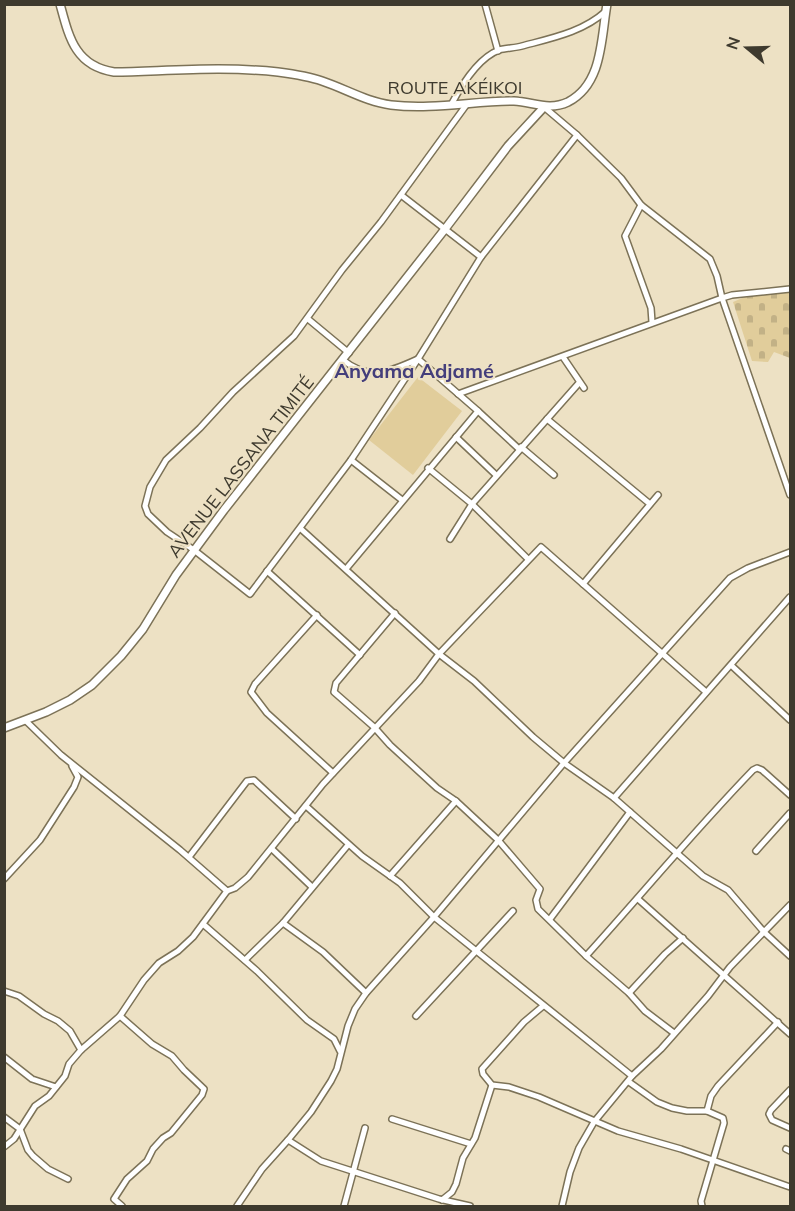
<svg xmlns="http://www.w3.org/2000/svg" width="795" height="1211" font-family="Mulish,sans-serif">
  <defs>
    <pattern id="cemetery-stones" width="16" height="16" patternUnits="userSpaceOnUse" patternTransform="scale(1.5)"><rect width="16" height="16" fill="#e1cd9b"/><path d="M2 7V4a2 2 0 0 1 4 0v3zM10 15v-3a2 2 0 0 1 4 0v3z" fill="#c2b186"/></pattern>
  </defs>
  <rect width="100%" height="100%" fill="#ede1c4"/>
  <path fill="url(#cemetery-stones)" d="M790 292V358L774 352 768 362 752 361 733 302 747 296Z"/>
  <path fill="#e1cd9b" d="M418 377 462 411 413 475 369 440Z"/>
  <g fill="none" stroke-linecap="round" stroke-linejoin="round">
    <defs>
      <g id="minor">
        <path d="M485 4 498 51"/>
        <path d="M467 104 381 222 342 270 294 336 233 392 200 428 166 460 150 487 145 506 148 514 167 532 194 550 250 594 351 460 418 359 481 257 577 135 544 107"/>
        <path d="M451 105C461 86 478 58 499 50 506 48 515 48 522 46 552 38 583 32 606 11"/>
        <path d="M577 135 621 178 641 205 710 259 717 276 722 298 790 495"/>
        <path d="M401 195 481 257"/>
        <path d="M641 205 625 236 651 308 652 322"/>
        <path d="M308 319 349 353"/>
        <path d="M563 357 584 388"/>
        <path d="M343 360C369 381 390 372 418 359L478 411 519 449"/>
        <path d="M458 394 722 298 732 295 790 289"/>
        <path d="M547 419 650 504"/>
        <path d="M456 437 496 475"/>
        <path d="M521 447 554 475"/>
        <path d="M351 460 402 500"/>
        <path d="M428 468 472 504 528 559"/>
        <path d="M301 529 439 654 474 681 533 737 564 763 614 798 703 876 728 890 764 932 790 956"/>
        <path d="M450 539 472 504 579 383"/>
        <path d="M346 569 478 411"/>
        <path d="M267 571 360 655"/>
        <path d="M583 584 658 495"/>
        <path d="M395 613 336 683 334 692 374 727 390 745 437 788 456 801 498 840 540 889 536 900 538 909 586 956C642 894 695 830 753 770L757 768 762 770 790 795"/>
        <path d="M317 615 255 684 251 692 267 713 333 773"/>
        <path d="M732 666 790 720"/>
        <path d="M26 721 61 755 180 850 227 891"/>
        <path d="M614 798 790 597"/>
        <path d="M306 806 362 856 400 883 434 917 632 1076"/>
        <path d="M272 849 312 887"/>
        <path d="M756 851 790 813"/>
        <path d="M189 857 247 781 254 780 296 819"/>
        <path d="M390 876 456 801"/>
        <path d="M4 879 40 840 74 787 78 777 72 766"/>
        <path d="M638 899 790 1034"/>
        <path d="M550 919 630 812"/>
        <path d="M283 923 323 952 366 993"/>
        <path d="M203 924 257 971 307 1020 334 1039 340 1051"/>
        <path d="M586 956 629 993 645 1011 674 1033"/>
        <path d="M245 960 283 923 348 845"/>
        <path d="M4 991 19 996 44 1014 58 1021 70 1031 81 1050"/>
        <path d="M629 993 665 954 683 938"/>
        <path d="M543 1006 524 1022 482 1069 483 1074 492 1085 509 1087 539 1097 618 1131 681 1149 790 1187"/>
        <path d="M120 1016 152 1044 172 1056 184 1070 204 1089 202 1095 171 1133 163 1138 153 1149 147 1161 127 1179 114 1199 122 1206"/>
        <path d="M416 1016 513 911"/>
        <path d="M4 1057 32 1079 56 1087"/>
        <path d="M629 1082 657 1102 672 1108 687 1111H707L723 1118 724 1123 701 1201 702 1206"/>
        <path d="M790 1090 771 1110 769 1114 772 1120 790 1128"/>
        <path d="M707 1111 711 1096 718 1086 778 1022"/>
        <path d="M4 1117 20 1129 28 1150 33 1156 48 1169 68 1179"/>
        <path d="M392 1119 471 1144"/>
        <path d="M4 1147 14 1139 35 1106 49 1096 65 1076 69 1064 81 1050 120 1016 144 980 159 963 178 951 193 937 227 891 235 888 248 877 323 784 419 681 439 654 541 547 706 692"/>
        <path d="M786 1149 790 1151"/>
        <path d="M442 1200 452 1192 456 1184 463 1158 475 1138 492 1085"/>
        <path d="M237 1206 262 1169 288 1140"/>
        <path d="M344 1206 365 1128"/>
        <path d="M470 1206 439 1199 321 1161 288 1140 311 1112 331 1081 337 1069 348 1026 355 1009 366 993 434 917 564 763 730 578 748 568 790 552"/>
        <path d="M562 1206 570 1172 579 1148 594 1122 632 1076 661 1049 708 996 730 967 790 905"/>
      </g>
      <g id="tertiary">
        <path d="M60 4C69 37 75 66 114 72 168 71 224 66 278 72 293 74 308 76 322 81 346 89 367 102 391 105 432 110 474 101 514 101 533 102 549 111 568 102 603 84 601 38 607 4"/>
        <path d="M4 728 46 712 70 700 92 685 121 656 143 629 176 575 224 510 445 229 508 146 544 107"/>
      </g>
    </defs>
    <use href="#minor" stroke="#7c7257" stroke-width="8"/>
    <use href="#tertiary" stroke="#7c7257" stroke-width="10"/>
    <use href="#minor" stroke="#fff" stroke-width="5"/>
    <use href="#tertiary" stroke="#fff" stroke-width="7"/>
  </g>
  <g text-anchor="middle" stroke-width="4.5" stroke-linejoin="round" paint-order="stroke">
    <g font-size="18" fill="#3e3a2e" stroke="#ede1c4">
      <text x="455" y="94">ROUTE AKÉIKOI</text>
      <text transform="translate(241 467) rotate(-52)" y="6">AVENUE LASSANA TIMITÉ</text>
    </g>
    <g font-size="20" font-weight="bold" fill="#443e7b" stroke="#ede1c4">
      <text x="414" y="378">Anyama Adjamé</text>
    </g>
  </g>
  <rect width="795" height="1211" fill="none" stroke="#3e3a2e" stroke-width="12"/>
  <g transform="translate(747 48) rotate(289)" stroke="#ede1c4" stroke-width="4.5" paint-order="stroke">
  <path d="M0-4.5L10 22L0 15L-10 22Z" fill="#3e3a2e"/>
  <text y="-9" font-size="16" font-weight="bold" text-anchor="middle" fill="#3e3a2e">N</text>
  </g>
</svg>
